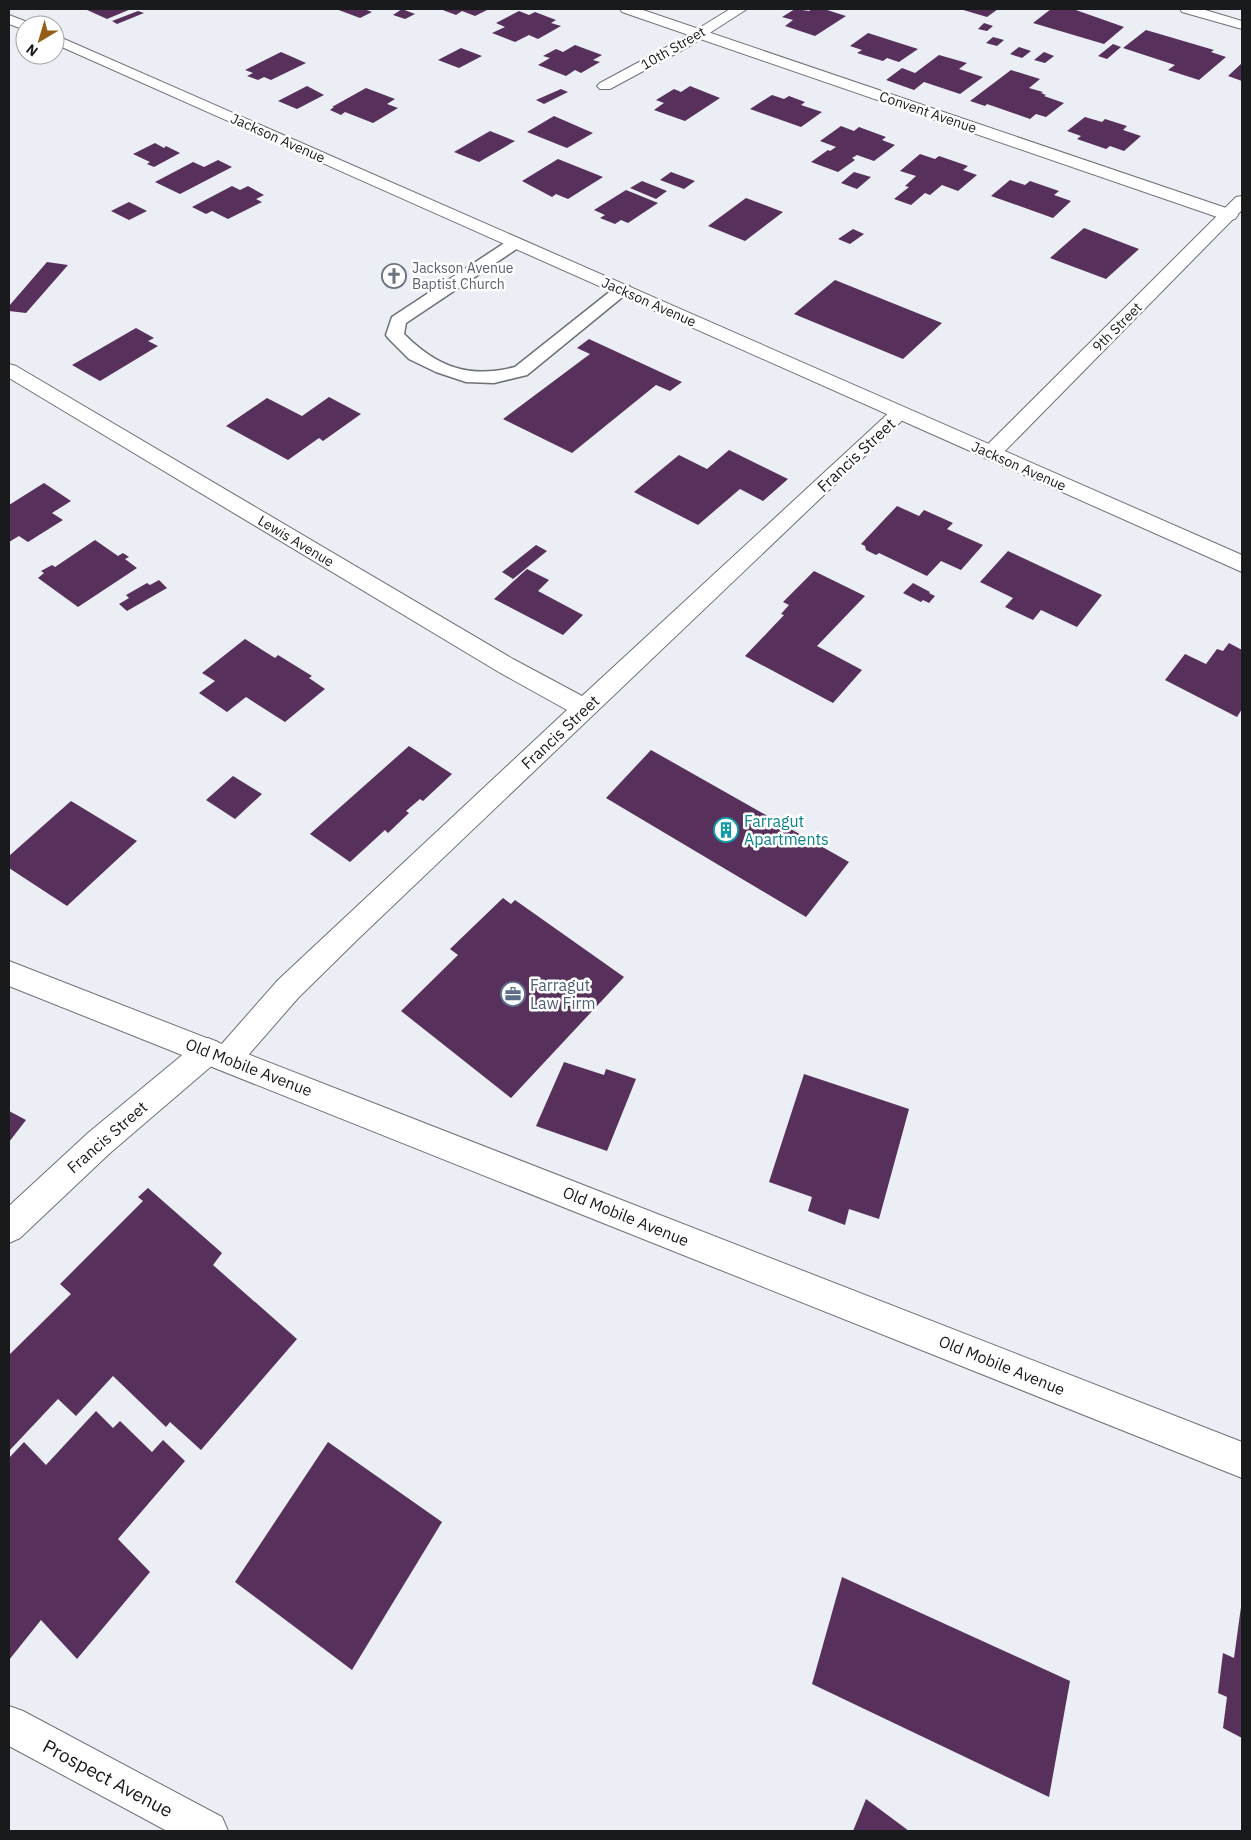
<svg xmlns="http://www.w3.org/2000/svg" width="1251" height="1840" font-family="'IBM Plex Sans',sans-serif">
  <rect width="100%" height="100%" fill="#ebeef4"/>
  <g fill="#57315b">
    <path d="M85 9H131L107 19Z"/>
    <path d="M336 9H364L372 12 360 18Z"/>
    <path d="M402 9 415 14 405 19 393 15Z"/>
    <path d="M440 9H489L475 16 462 11 456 15Z"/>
    <path d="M795 9 809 11 812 9H824L846 16 815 36 785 26 793 20 782 17Z"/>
    <path d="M960 9H998L987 17Z"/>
    <path d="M1051 9 1071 10 1073 9 1124 27 1104 44 1033 23Z"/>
    <path d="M138 11 144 13 117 24 112 21Z"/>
    <path d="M519 11 529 15 535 12 556 20 551 23 561 26 538 39 529 35 515 42 492 33 505 27 496 23Z"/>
    <path d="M984 23 993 26 987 31 978 29Z"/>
    <path d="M1146 30 1214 50 1211 52 1226 57 1199 80 1168 70 1175 65 1123 48Z"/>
    <path d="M868 33 918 49 899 62 887 58 883 61 857 53 862 50 850 46Z"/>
    <path d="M993 37 1004 40 997 46 986 43Z"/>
    <path d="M1113 44 1121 47 1107 59 1098 56Z"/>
    <path d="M575 45 602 55 593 60 600 62 581 73 575 70 566 76 538 65 550 58 543 56 556 49 563 52Z"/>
    <path d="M1019 47 1031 51 1022 58 1010 54Z"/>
    <path d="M461 48 482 56 459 68 438 60Z"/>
    <path d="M281 52 306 63 271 80 264 77 258 80 247 76 253 73 245 70Z"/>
    <path d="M1044 52 1054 56 1045 63 1034 60Z"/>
    <path d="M939 55 967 63 959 69 983 77 960 94 924 82 914 90 886 80 902 68 915 73Z"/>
    <path d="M1242 63V81L1228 76Z"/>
    <path d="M1011 70 1040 79 1029 88 1043 92 1041 93 1046 95 1044 96 1064 103 1046 117 1036 114 1030 119 987 104 985 106 970 101Z"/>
    <path d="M307 86 324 95 297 109 278 101Z"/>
    <path d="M690 86 720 98 685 121 654 110 664 103 656 100 674 89 681 92Z"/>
    <path d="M366 88 395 99 387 104 398 108 373 123 345 112 341 115 330 110 334 107H332Z"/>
    <path d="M561 89 568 92 544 104 536 100Z"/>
    <path d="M772 95 784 99 789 96 805 102 801 105 822 112 801 127 750 109Z"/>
    <path d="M554 116 593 133 567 148 527 132Z"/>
    <path d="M1085 117 1102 122 1105 119 1127 126 1123 130 1141 136 1124 151 1110 146 1106 149 1077 139 1081 136 1067 131Z"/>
    <path d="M841 126 854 131 859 127 886 137 882 140 895 145 874 161 857 155 852 158 855 160 838 172 811 162 828 150 830 151 836 147 820 141Z"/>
    <path d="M490 131 515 141 479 162 454 152Z"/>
    <path d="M155 143 164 148 166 146 180 153 154 167 147 164 150 162 133 154Z"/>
    <path d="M920 154 935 159 939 156 968 166 963 170 977 175 958 191 942 185 930 195 925 193 911 205 894 199 909 187 905 186 916 176 900 171Z"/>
    <path d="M558 159 603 177 568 199 556 194 552 197 522 181Z"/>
    <path d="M218 160 232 167 180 194 155 182 193 162 204 167Z"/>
    <path d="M671 172 695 181 684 189 660 180Z"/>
    <path d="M854 172 871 177 857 189 841 183Z"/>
    <path d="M1010 180 1025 185 1030 181 1059 191 1054 195 1071 201 1053 218 991 196Z"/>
    <path d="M642 181 667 191 656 199 630 188Z"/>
    <path d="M232 186 240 190 248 186 264 195 256 199 262 202 228 219 212 211 206 214 192 207Z"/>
    <path d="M626 190 658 203 628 223 621 220 615 224 600 218 605 215 594 210Z"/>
    <path d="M746 198 783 212 745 241 708 226Z"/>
    <path d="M129 202 147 211 129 220 111 211Z"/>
    <path d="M1084 228 1139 249 1106 279 1050 258Z"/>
    <path d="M853 229 864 234 850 244 838 239Z"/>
    <path d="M47 262 68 265 26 313 9 311V306Z"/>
    <path d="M835 280 942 323 903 359 794 314Z"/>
    <path d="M136 328 154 338 148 341 158 346 100 381 72 365Z"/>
    <path d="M589 339 682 382 670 391 656 385 572 453 503 419 590 354 577 348Z"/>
    <path d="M329 397 361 414 323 441 319 438 288 460 226 426 267 398 302 416Z"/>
    <path d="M729 450 788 479 763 501 740 489 698 525 634 492 679 455 707 469Z"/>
    <path d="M44 483 71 501 52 513 63 520 28 542 19 536 9 542V505Z"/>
    <path d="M897 506 919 516 924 510 953 523 947 529 983 545 961 570 941 561 927 576 879 553 876 555 866 550 865 546 861 544Z"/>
    <path d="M95 540 118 556 123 553 129 557 125 559 137 568 78 607 38 578 44 573 41 571 52 565 55 567Z"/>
    <path d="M536 545 547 551 513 579 502 572Z"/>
    <path d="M1008 551 1102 595 1077 627 1041 610 1033 620 1005 607 1013 598 980 582Z"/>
    <path d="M527 569 549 580 538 591 583 615 563 635 494 599Z"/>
    <path d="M814 571 865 596 817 646 862 670 833 703 745 656 784 615 781 614 789 605 783 602Z"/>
    <path d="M159 580 167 588 127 611 119 604 129 598 126 595 147 583 150 585Z"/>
    <path d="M913 583 930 592 929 593 935 596 929 603 923 600 921 602 903 593Z"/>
    <path d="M245 639 275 658 278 655 312 676 309 678 325 689 285 722 246 697 227 712 199 693 215 681 202 673Z"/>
    <path d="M1229 643 1242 650V709L1237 717 1165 680 1185 654 1206 664 1217 649 1223 651Z"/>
    <path d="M409 746 452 774 423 801 420 799 406 811 409 813 388 833 385 830 350 862 310 834Z"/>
    <path d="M651 750 849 862 806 917 606 798Z"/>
    <path d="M233 776 262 794 235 819 206 800Z"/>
    <path d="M71 801 137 841 67 906 9 868V856Z"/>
    <path d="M503 898 511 904 515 900 624 977 511 1098 401 1011 458 955 450 949Z"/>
    <path d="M564 1062 604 1075 606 1069 636 1079 607 1151 536 1126Z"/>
    <path d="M804 1074 909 1109 879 1219 849 1209 845 1225 808 1211 812 1197 769 1182Z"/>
    <path d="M9 1111 26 1120 9 1142Z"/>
    <path d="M148 1188 222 1253 213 1265 297 1339 201 1450 170 1422 166 1427 113 1376 76 1416 58 1399 9 1451V1355L71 1294 60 1284 143 1201 138 1197Z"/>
    <path d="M96 1411 113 1428 120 1421 152 1452 163 1440 185 1461 118 1539 150 1572 77 1659 41 1620 9 1660V1458L24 1442 46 1465Z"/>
    <path d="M328 1442 442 1522 352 1670 235 1582Z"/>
    <path d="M842 1577 1070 1681 1049 1797 812 1684Z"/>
    <path d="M1241 1607 1242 1608V1738L1223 1728 1227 1697 1218 1693 1223 1653 1234 1658Z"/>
    <path d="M866 1799 909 1831H853Z"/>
  </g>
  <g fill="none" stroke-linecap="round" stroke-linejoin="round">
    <defs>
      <path id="service" d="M515 238 521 240 523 243 521 246 406 323 404 334C437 367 469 379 515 367L617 286H629L631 290 527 375 494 383 466 382 436 372 409 359 389 339 386 335 392 317 509 240Z"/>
      <g id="minor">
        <path d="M730 9H747L688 47 610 89H600L597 86 600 83 678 41Z"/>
        <path d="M1180 9H1202L1242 21V29L1182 12Z"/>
        <path d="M1242 196V210L998 458 991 460 984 458 981 453 984 448 1236 197Z"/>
        <path d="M9 364 16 366 513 659 582 696 893 409 900 407 907 409 910 413 357 940 298 998 238 1067 228 1071 218 1067 215 1063 110 1153 20 1238 9 1243V1206L88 1133 198 1042 208 1038 218 1042 220 1046 278 980 567 710 497 671 9 378Z"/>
        <path d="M9 1706 23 1711 222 1817 228 1831H167L9 1746Z"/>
      </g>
      <g id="tertiary">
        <path d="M620 9H640L1235 211 1238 215 1235 219 1229 220 1223 219 622 12Z"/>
        <path d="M9 15 30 23 32 25H25V30L9 24Z"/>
        <path d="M55 35 1242 555V572L55 44Z"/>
      </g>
      <path id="secondary" d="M9 961 1242 1442V1478L9 986Z"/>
    </defs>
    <use href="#service" stroke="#6e7176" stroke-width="3"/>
    <use href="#minor" stroke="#6e7176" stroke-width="2"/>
    <use href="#tertiary" stroke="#6e7176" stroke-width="2"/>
    <use href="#secondary" stroke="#6e7176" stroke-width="2"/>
    <use href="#service" fill="#fff" fill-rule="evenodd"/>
    <use href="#minor" fill="#fff" fill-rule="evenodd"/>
    <use href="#tertiary" fill="#fff" fill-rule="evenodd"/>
    <use href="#secondary" fill="#fff" fill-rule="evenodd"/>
  </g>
  <defs>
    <symbol id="church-ring" viewBox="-11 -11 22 22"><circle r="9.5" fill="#fff" stroke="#6b7280" stroke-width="1.5"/><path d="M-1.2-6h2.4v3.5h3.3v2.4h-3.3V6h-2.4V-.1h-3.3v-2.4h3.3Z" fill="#6b7280"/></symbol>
    <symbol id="building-ring" viewBox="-11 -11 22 22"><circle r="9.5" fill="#fff" stroke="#0f9aa8" stroke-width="1.5"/><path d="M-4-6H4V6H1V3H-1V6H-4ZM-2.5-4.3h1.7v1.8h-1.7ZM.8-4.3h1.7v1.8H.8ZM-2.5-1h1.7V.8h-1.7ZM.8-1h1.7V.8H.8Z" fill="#0f9aa8"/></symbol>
    <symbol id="office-ring" viewBox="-11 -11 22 22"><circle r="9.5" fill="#fff" stroke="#5c6f8a" stroke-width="1.5"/><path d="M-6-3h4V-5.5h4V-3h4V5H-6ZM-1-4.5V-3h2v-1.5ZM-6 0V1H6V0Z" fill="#5c6f8a"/></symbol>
  </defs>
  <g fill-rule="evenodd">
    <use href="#church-ring" x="380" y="262" width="28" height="28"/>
    <use href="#building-ring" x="712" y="816" width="28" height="28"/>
    <use href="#office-ring" x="499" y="980" width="28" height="28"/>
  </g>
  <g text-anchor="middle" stroke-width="5" stroke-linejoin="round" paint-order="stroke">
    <g font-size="14" fill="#181a1c" stroke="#fff">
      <text transform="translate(673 48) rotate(-30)" y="5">10th Street</text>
      <text transform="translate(928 112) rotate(19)" y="5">Convent Avenue</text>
      <text transform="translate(278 138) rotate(24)" y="5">Jackson Avenue</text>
      <text transform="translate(649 302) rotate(24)" y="5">Jackson Avenue</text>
      <text transform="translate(1117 327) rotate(-45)" y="5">9th Street</text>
      <text transform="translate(1019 466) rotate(24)" y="5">Jackson Avenue</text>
      <text transform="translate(296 541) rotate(31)" y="5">Lewis Avenue</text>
    </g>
    <g font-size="14" fill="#5b616d" stroke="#fff" text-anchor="start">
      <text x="412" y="273">Jackson Avenue<tspan x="412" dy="16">Baptist Church</tspan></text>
    </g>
    <g font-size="16" fill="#181a1c" stroke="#fff">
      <text transform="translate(856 455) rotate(-43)" y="6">Francis Street</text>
      <text transform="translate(560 732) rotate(-43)" y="6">Francis Street</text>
      <text transform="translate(249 1067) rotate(21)" y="6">Old Mobile Avenue</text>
      <text transform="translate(107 1137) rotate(-41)" y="6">Francis Street</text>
      <text transform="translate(626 1216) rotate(22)" y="6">Old Mobile Avenue</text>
      <text transform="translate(1002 1365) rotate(22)" y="6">Old Mobile Avenue</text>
    </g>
    <g font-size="16" fill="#0d838f" stroke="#fff" text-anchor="start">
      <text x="744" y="827">Farragut<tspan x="744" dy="18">Apartments</tspan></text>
    </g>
    <g font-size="16" fill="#4e5e75" stroke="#fff" text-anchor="start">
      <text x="530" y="991">Farragut<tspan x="530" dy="18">Law Firm</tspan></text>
    </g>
    <g font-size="19" fill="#181a1c" stroke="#fff">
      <text transform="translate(108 1778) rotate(28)" y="7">Prospect Avenue</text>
    </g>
  </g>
  <rect width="1251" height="1840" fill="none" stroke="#181a1c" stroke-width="20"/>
  <g transform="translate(40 40) rotate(218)"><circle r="24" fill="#ffffff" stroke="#a3a3a4"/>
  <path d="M0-4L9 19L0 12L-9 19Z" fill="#945e16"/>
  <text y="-8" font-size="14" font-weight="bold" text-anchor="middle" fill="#181a1c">N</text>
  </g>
</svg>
